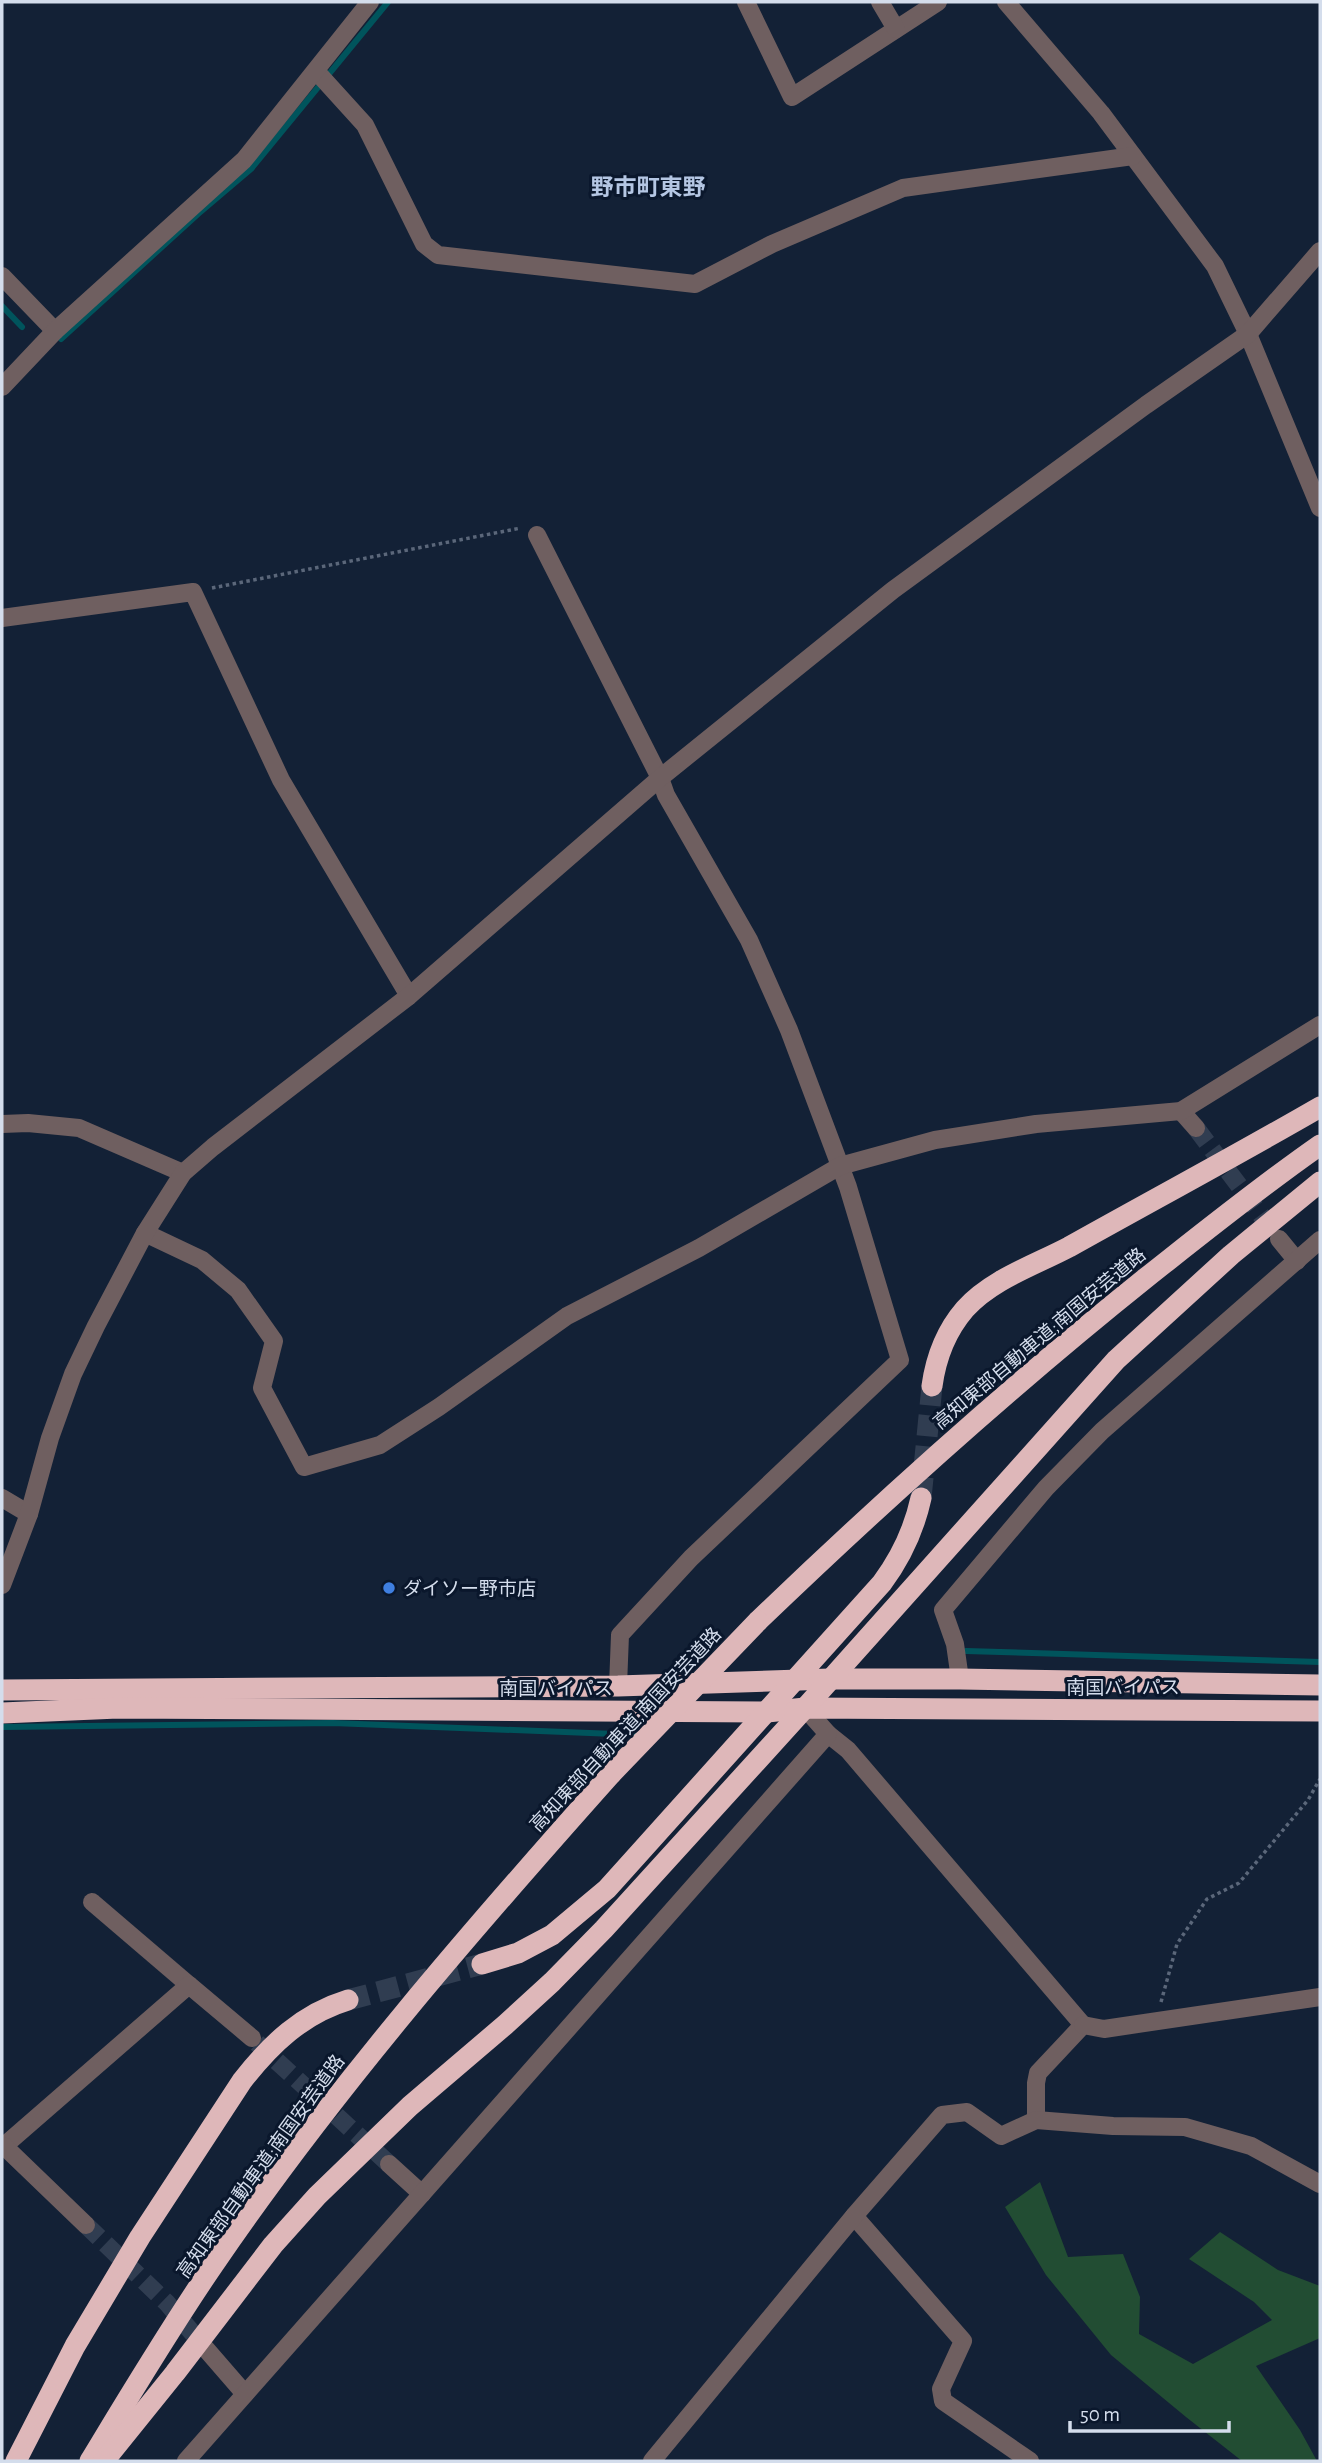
<svg xmlns="http://www.w3.org/2000/svg" width="1322" height="2463" font-family="'Alegreya Sans','Noto Sans JP',sans-serif">
  <rect width="100%" height="100%" fill="#132136"/>
  <path fill="#224d33" d="M1040 2182 1068 2257 1123 2254 1140 2297 1139 2334 1193 2364 1272 2320 1254 2302 1189 2259 1220 2232 1278 2270 1320 2286V2338L1256 2366 1300 2430 1317 2461H1242L1186 2417 1111 2355 1046 2275 1005 2207Z"/>
  <g fill="none" stroke-linecap="round" stroke-linejoin="round">
    <g stroke="#00545c" stroke-width="6">
      <path d="M2 306 22 327"/>
      <path d="M61 339 198 214 251 169 388 2"/>
      <path d="M966 1651 1320 1662"/>
      <path d="M2 1727 333 1723 640 1735"/>
    </g>
    <g stroke="#303d51" stroke-width="18" stroke-dasharray="18 9" stroke-linecap="butt">
      <path d="M1196 1128 1275 1234"/>
      <path d="M257 2043 389 2164"/>
      <path d="M86 2225 167 2303 206 2349"/>
    </g>
    <g stroke="#303d51" stroke-width="21" stroke-dasharray="21 10" stroke-linecap="butt">
      <path d="M921 1498 932 1386"/>
      <path d="M348 2000 482 1964"/>
    </g>
    <g stroke="#5b677a" stroke-width="3.5" stroke-dasharray="3.5 3.5" stroke-linecap="butt">
      <path d="M212 588 521 528"/>
      <path d="M1161 2002 1177 1944 1207 1899 1239 1883 1308 1800 1320 1779"/>
    </g>
    <g stroke="#6f5f60" stroke-width="18">
      <path d="M746 2 792 97 938 2"/>
      <path d="M880 2 896 29"/>
      <path d="M1006 2 1101 113 1215 266 1248 334 1320 508"/>
      <path d="M316 71 365 125 424 244 438 255 695 284 772 244 903 188 1133 156"/>
      <path d="M2 276 55 331"/>
      <path d="M2 387 55 331 244 160 370 2"/>
      <path d="M537 535 660 778 666 795 749 940 789 1030 848 1187 900 1360 691 1558 620 1635 618 1686"/>
      <path d="M2 618 193 592 281 780 409 996"/>
      <path d="M1181 1111 1196 1128"/>
      <path d="M2 1124 28 1123 79 1128 183 1173"/>
      <path d="M145 1233 202 1260 238 1290 274 1341 262 1388 304 1467 380 1445 439 1407 567 1316 699 1248 840 1166 935 1140 1036 1124 1181 1111 1320 1025"/>
      <path d="M1279 1239 1297 1261"/>
      <path d="M2 1498 29 1514"/>
      <path d="M2 1585 29 1514 50 1438 73 1374 96 1326 145 1233 183 1173 213 1147 409 996 660 778 893 590 1146 405 1248 334 1320 251"/>
      <path d="M960 1679 955 1644 943 1610 1046 1488 1102 1431 1320 1240"/>
      <path d="M828 1734 848 1750 1083 2025 1038 2073 1036 2083V2120"/>
      <path d="M92 1902 189 1985"/>
      <path d="M1083 2025 1104 2029 1320 1997"/>
      <path d="M2 2144 4 2146 189 1985 252 2038"/>
      <path d="M4 2146 86 2225"/>
      <path d="M389 2164 422 2194"/>
      <path d="M854 2216 963 2341 941 2389 943 2401 1030 2461"/>
      <path d="M206 2349 245 2394"/>
      <path d="M186 2461 828 1734 805 1708"/>
      <path d="M652 2461 854 2216 942 2115 967 2112 1001 2136 1036 2120 1113 2126 1185 2127 1251 2146 1320 2184"/>
    </g>
    <g stroke="#deb7b9" stroke-width="21">
      <path d="M932 1386C936 1357 946 1331 965 1309 992 1279 1035 1265 1069 1247 1153 1200 1237 1155 1320 1107"/>
      <path d="M758 1621C883 1501 1012 1385 1147 1277 1204 1232 1261 1186 1320 1145"/>
      <path d="M2 1690 618 1686 830 1679H960L1320 1685"/>
      <path d="M2 1713 118 1708 767 1712 805 1708 1320 1711"/>
      <path d="M482 1964 518 1953 552 1935 607 1889 882 1583C902 1556 914 1530 921 1498"/>
      <path d="M16 2461 75 2346 140 2237 242 2081C271 2044 302 2014 348 2000"/>
      <path d="M90 2461C130 2395 170 2328 214 2264 333 2090 471 1931 611 1774"/>
      <path d="M104 2461 175 2373 273 2245 317 2196 410 2106 505 2025 552 1982 604 1929 805 1708 1116 1360 1231 1255 1320 1182"/>
    </g>
    <path stroke="#deb7b9" stroke-width="21" d="M611 1774 758 1621"/>
  </g>
  <circle fill="#3f7fe0" stroke="#0a172c" stroke-width="2.5" cx="389" cy="1588" r="7"/>
  <g text-anchor="middle" stroke-width="6" stroke-linejoin="round" paint-order="stroke">
    <g font-size="19" fill="#d4ddec" stroke="#0a172c">
      <text transform="translate(1039 1338) rotate(-40)" y="7">高知東部自動車道;南国安芸道路</text>
      <text x="1123" y="1694">南国バイパス</text>
      <text x="556" y="1695">南国バイパス</text>
      <text transform="translate(625 1729) rotate(-47)" y="7">高知東部自動車道;南国安芸道路</text>
      <text transform="translate(260 2166) rotate(-54)" y="7">高知東部自動車道;南国安芸道路</text>
    </g>
    <g font-size="19" fill="#d4ddec" stroke="#0a172c" text-anchor="start">
      <text x="403" y="1595">ダイソー野市店</text>
    </g>
    <g font-size="23" font-weight="bold" fill="#b4c6e3" stroke="#0a172c">
      <text x="648" y="195">野市町東野</text>
    </g>
  </g>
  <rect width="1322" height="2463" fill="none" stroke="#d4ddec" stroke-width="7"/>
  <path d="M1070 2421v10h159v-10" fill="none" stroke="#d4ddec" stroke-width="3.5"/>
  <text x="1080" y="2421" font-size="21" fill="#d4ddec" stroke="#0a172c" stroke-width="5" paint-order="stroke">50 m</text>
</svg>
